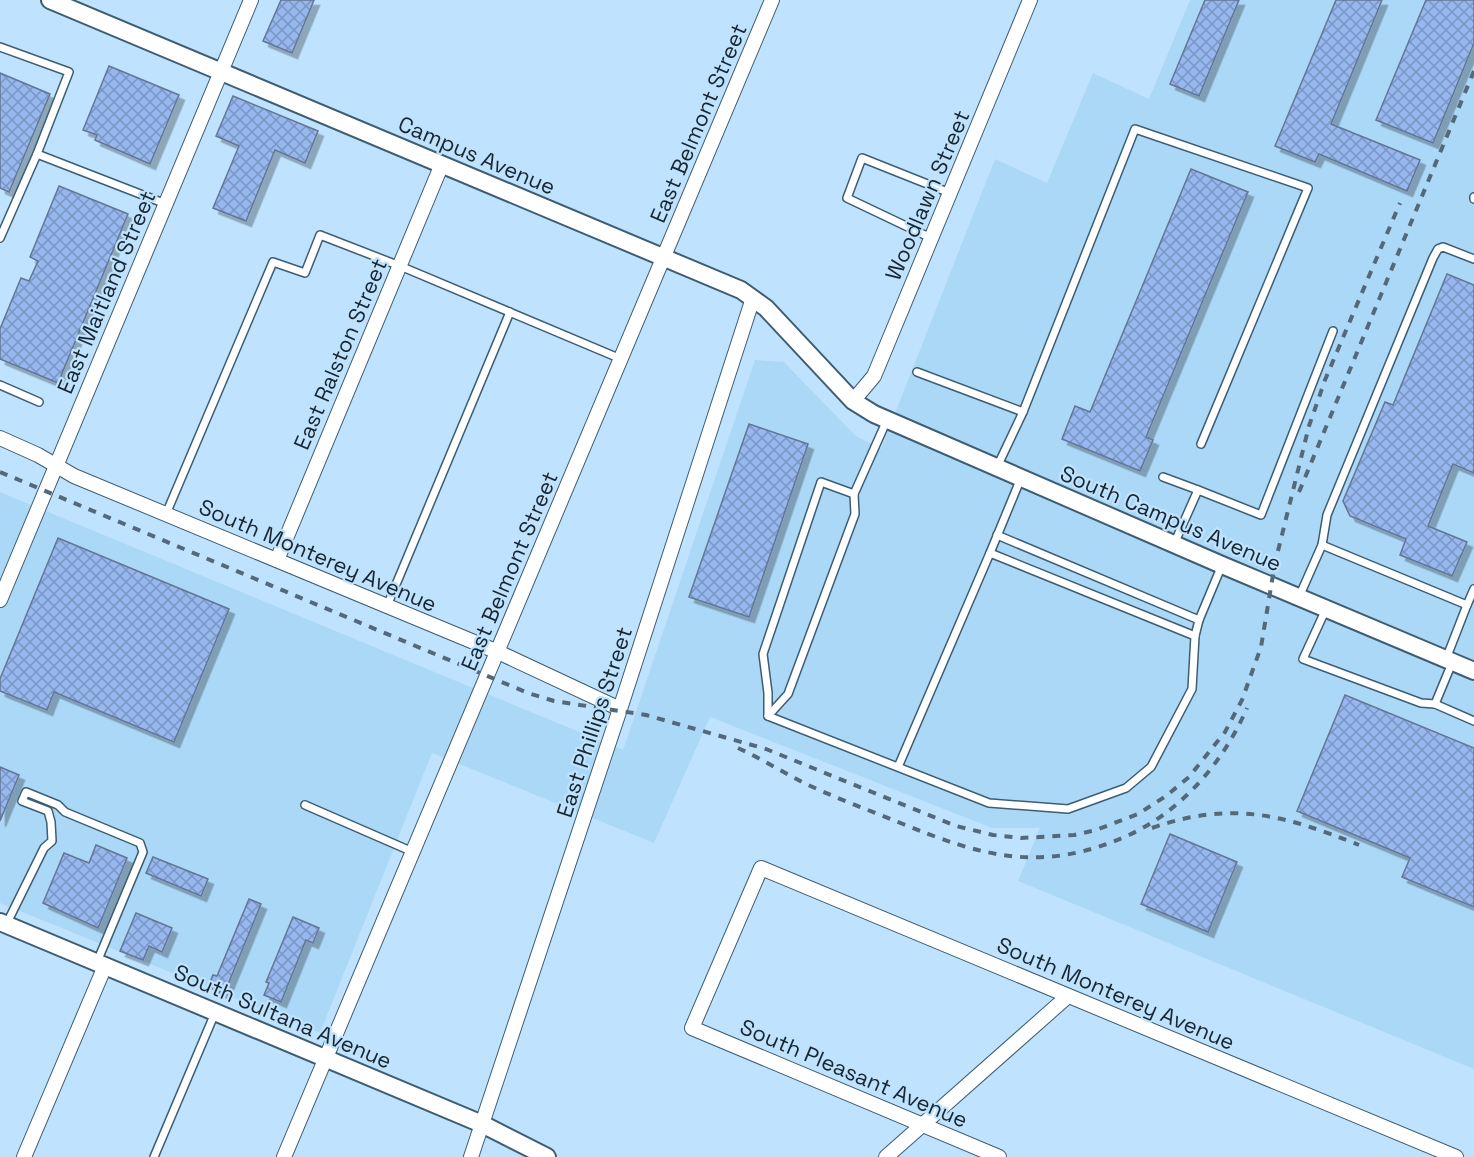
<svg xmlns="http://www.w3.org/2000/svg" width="1474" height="1157" font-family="'Space Grotesk',sans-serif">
  <defs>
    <pattern id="building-cross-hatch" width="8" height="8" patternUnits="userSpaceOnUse" patternTransform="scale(1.5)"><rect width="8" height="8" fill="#96b8ef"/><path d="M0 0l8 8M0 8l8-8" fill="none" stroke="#7995c2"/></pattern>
    <filter id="shadow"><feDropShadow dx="5.5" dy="5.5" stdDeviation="0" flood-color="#0004"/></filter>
  </defs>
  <rect width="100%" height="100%" fill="#bfe3fe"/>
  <path fill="#acd8f7" d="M1190 0H1474V1069L1018 881 1040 828H992L710 717 654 843 432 753 320 1033 0 903V492L623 750 755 360 784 362 856 436 881 449 995 159 1047 183 1093 73 1149 99Z"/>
  <g fill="url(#building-cross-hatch)" stroke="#647695" stroke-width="1.5" filter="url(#shadow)">
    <path d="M281 0H314L292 53 263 41Z"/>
    <path d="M1205 0H1239L1199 96 1170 84Z"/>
    <path d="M1336 0H1382L1331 124 1420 160 1407 191 1319 154 1315 162 1275 146Z"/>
    <path d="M1426 0H1474V43L1433 143 1376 120Z"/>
    <path d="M109 66 179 95 150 164 95 140 97 135 83 130Z"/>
    <path d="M0 73 50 94 9 192 0 188Z"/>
    <path d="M233 96 318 131 305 163 275 150 246 221 213 208 239 146 216 136Z"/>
    <path d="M1191 169 1248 192 1146 437 1153 440 1140 471 1062 439 1075 406 1090 412Z"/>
    <path d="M59 186 128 214 58 383 0 359V329L21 278 29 281 38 261 30 257Z"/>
    <path d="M1447 274 1474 285V473L1453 464 1428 526 1467 542 1452 576 1400 555 1406 539 1350 516 1343 501 1385 402 1393 405Z"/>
    <path d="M749 424 808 444 749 617 689 597Z"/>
    <path d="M58 538 229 609 174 742 54 692 47 710 0 691V679Z"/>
    <path d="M1345 695 1474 748V907L1402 877 1410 858 1297 811Z"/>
    <path d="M0 767 19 775 0 821Z"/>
    <path d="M1170 834 1237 862 1208 932 1141 904Z"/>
    <path d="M96 845 127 858 98 928 43 903 64 853 89 863Z"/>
    <path d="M153 857 208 879 201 896 146 873Z"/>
    <path d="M249 899 261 904 224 994 208 987 213 975 217 976Z"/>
    <path d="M136 913 172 928 162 952 149 946 143 960 120 951Z"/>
    <path d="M293 917 319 928 313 943 306 940 281 1002 264 995 269 983 266 982Z"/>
  </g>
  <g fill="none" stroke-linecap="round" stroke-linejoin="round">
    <defs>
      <g id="service">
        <path d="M0 47 69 72 37 154"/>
        <path d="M1474 197V199"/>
        <path d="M0 238 37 154 166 204"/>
        <path d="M931 238 847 198 862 158 950 193"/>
        <path d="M917 372 1023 412 997 467"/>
        <path d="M0 385 39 402"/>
        <path d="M1023 412 1135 129 1308 188 1201 444"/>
        <path d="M887 420 854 494 821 482 763 654 768 693V716L989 803 1068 809 1126 788 1151 767 1192 689 1195 636 990 553 898 767"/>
        <path d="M1163 477 1198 490 1174 544"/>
        <path d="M1198 490 1261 515 1333 331"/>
        <path d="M166 514 273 262 305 273 320 235 400 266 621 359"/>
        <path d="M997 535 1199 620 1222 565"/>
        <path d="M1322 545 1467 605 1474 589"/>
        <path d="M990 553 1021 478"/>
        <path d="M1299 597 1322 545 1327 515 1433 258 1438 249 1443 247 1474 259"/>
        <path d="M387 606 510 312"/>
        <path d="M1326 609 1303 659 1421 703 1435 704 1452 663"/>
        <path d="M1195 636 1199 620"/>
        <path d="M1446 659 1467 605"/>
        <path d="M1435 704 1474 721"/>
        <path d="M768 716 788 694 855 514 854 494"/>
        <path d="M305 805 413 852"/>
        <path d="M6 925 44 848 52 841 51 822 48 811 22 801 26 792 58 805 65 812 140 843 143 852 97 962"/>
        <path d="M154 1157 215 1013"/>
      </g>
      <g id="minor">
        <path d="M853 401 874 376 1030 0"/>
        <path d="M0 438 38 455 74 476 498 652 620 709"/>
        <path d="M277 560 442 164"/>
        <path d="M0 600 251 0"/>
        <path d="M24 1157 105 966"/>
        <path d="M284 1157 772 0"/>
        <path d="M471 1157 620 709 753 298"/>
        <path d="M886 1157 1068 996"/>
        <path d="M999 1157 692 1028 761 868 1456 1157"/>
      </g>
      <g id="tertiary">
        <path d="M50 0 741 290 766 308 853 401 874 414 1222 565 1474 671"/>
        <path d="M0 922 482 1124 547 1157"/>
      </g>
    </defs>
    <use href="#service" stroke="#3d5d73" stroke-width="10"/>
    <use href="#minor" stroke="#3d5d73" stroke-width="16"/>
    <use href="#tertiary" stroke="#3d5d73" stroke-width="20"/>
    <use href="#service" stroke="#fff" stroke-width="7"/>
    <use href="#minor" stroke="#fff" stroke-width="14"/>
    <use href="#tertiary" stroke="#fff" stroke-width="16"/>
    <g stroke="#536979" stroke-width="4" stroke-dasharray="8 8" stroke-linecap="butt">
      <path d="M0 472 528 693 554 701 646 715 766 749 956 826 993 835 1021 838 1074 835 1096 830 1138 814 1166 796 1189 777 1225 732 1242 700 1261 647 1275 563 1309 426 1325 380 1400 203"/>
      <path d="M1299 492 1474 71"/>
      <path d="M738 748C760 758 781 771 802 782 833 797 866 809 898 822 983 857 1042 874 1129 835 1183 810 1224 761 1247 708"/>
      <path d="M1152 828C1232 800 1284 815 1359 845"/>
    </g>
  </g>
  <g text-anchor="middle" stroke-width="4.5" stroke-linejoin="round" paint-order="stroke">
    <g font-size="22" fill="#182630" stroke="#bfe3fe">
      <text transform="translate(698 123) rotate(-67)" y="8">East Belmont Street</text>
      <text transform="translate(477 155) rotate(23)" y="8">Campus Avenue</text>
      <text transform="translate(927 195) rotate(-67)" y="8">Woodlawn Street</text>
      <text transform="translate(106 292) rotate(-67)" y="8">East Maitland Street</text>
      <text transform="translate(340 354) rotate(-67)" y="8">East Ralston Street</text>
      <text transform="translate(1171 518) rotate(23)" y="8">South Campus Avenue</text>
      <text transform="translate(318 555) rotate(23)" y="8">South Monterey Avenue</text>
      <text transform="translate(509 571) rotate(-67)" y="8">East Belmont Street</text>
      <text transform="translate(594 722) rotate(-72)" y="8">East Phillips Street</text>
      <text transform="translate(1116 993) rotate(23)" y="8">South Monterey Avenue</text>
      <text transform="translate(283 1016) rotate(23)" y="8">South Sultana Avenue</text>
      <text transform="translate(854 1073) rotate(23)" y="8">South Pleasant Avenue</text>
    </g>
  </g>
</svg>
